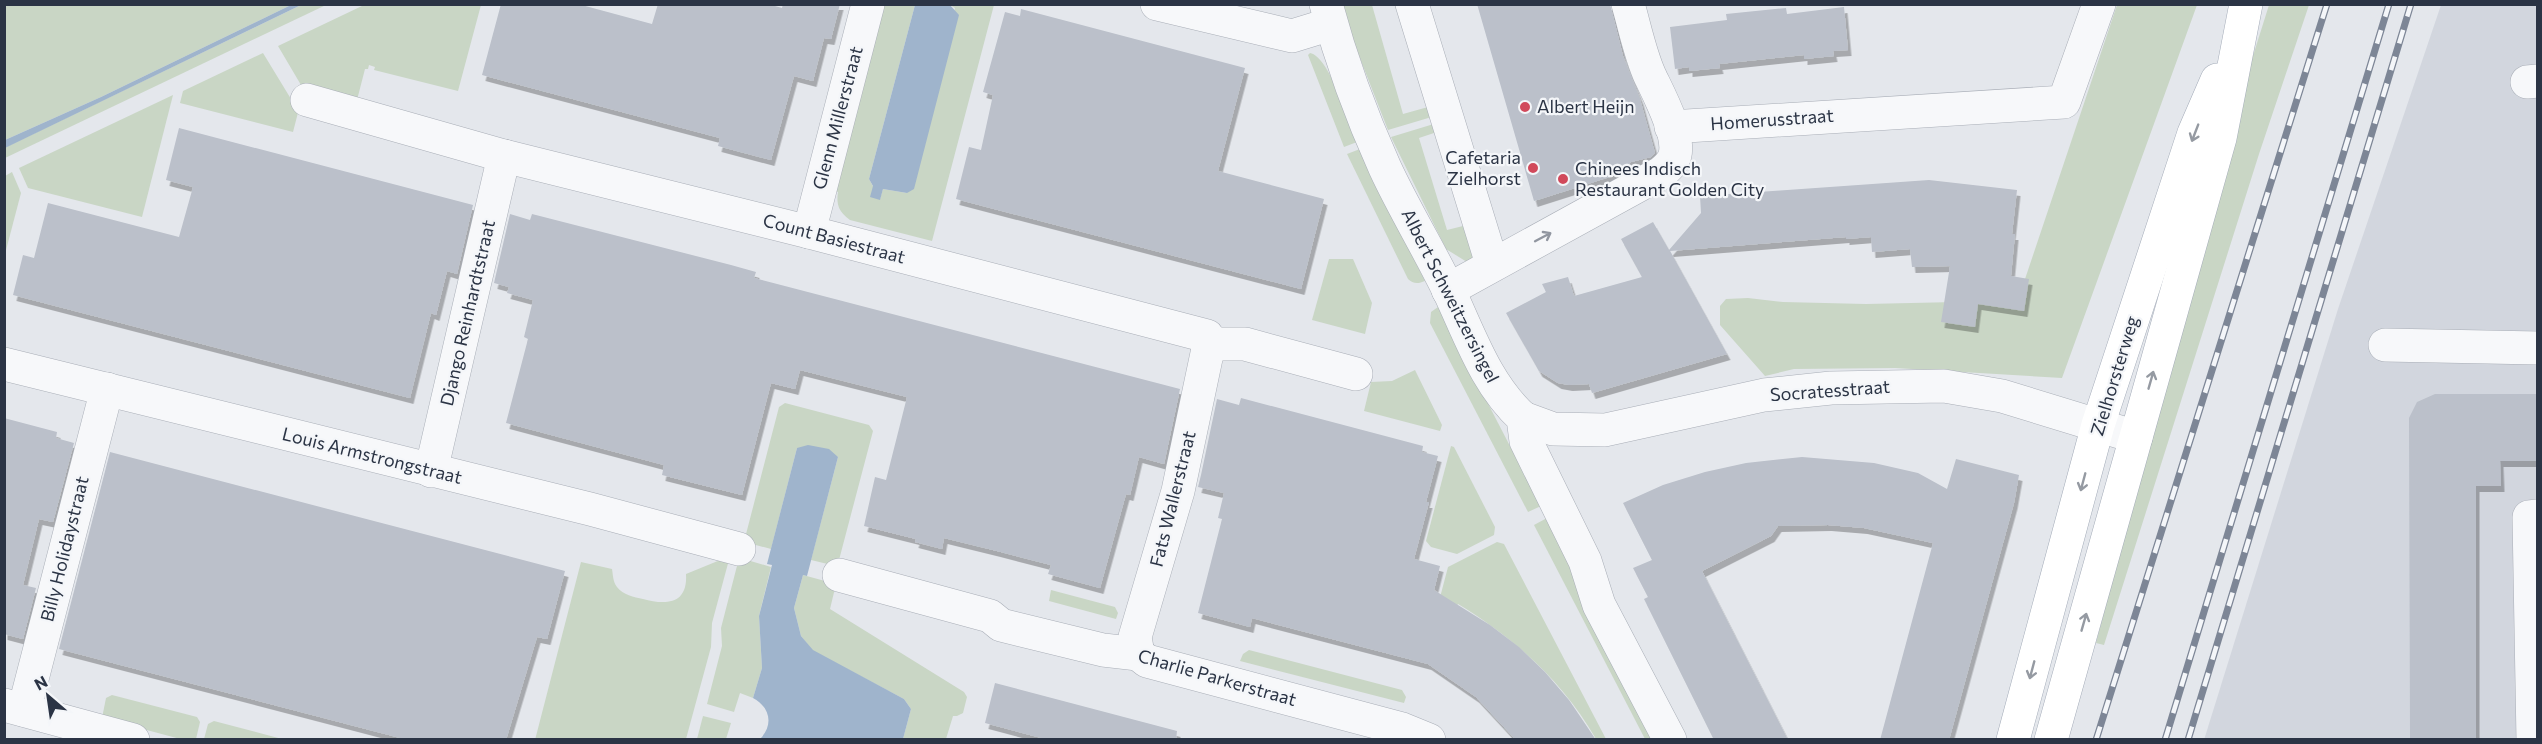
<svg xmlns="http://www.w3.org/2000/svg" width="2542" height="744" font-family="Commissioner,sans-serif">
  <defs>
    <filter id="shadow"><feDropShadow dx="3.5" dy="6" stdDeviation="0" flood-color="#0004"/></filter>
  </defs>
  <rect width="100%" height="100%" fill="#e4e7ec"/>
  <path fill="#d2d6de" d="M2441 5H2537V739L2204 740 2338 309Z"/>
  <g fill="#c9d6c5">
    <path d="M5 5H291L101 97 5 140Z"/>
    <path d="M301 5H326L5 158 4 148Z"/>
    <path d="M364 5H481L458 91 374 70 375 67 369 65 368 69H365L357 100 301 85 278 46Z"/>
    <path d="M879 5H915L869 179 880 199 883 189 907 193 955 8 950 5H994L932 241 850 220C839 212 836 205 838 192L830 190Z"/>
    <path d="M1342 5H1372L1403 114 1428 107 1435 116 1388 130 1354 43Z"/>
    <path d="M2117 5H2197L2062 378 1895 368 1794 369 1765 376 1720 325V306L1726 299 1748 298 1783 302 1866 304 1956 302 2023 285Z"/>
    <path d="M2269 5H2309L2259 154 2104 645 2096 643 2223 151Z"/>
    <path d="M263 53 291 99 301 101 293 132 180 103 183 91Z"/>
    <path d="M1310 53C1329 56 1350 123 1357 142L1344 147 1308 55Z"/>
    <path d="M173 95 142 217 28 188 19 168Z"/>
    <path d="M1437 123V132L1419 138 1447 230 1467 225 1479 254 1467 262 1446 249 1391 137Z"/>
    <path d="M1360 149 1425 281C1418 284 1413 284 1408 279L1347 154Z"/>
    <path d="M12 172 21 193 5 254V176Z"/>
    <path d="M1329 259H1353L1372 303 1365 334 1312 320Z"/>
    <path d="M1438 307 1541 506 1528 512 1430 323 1431 312Z"/>
    <path d="M1415 370 1442 425 1440 431 1364 411 1371 382 1392 381Z"/>
    <path d="M785 403 869 425 873 431 839 560 840 567 811 560 838 457 797 448 771 549 741 541 745 538 779 407Z"/>
    <path d="M1451 446 1454 447 1495 527 1494 535 1457 554 1431 547 1426 541Z"/>
    <path d="M1547 518 1661 739H1645L1534 525Z"/>
    <path d="M1497 542 1504 544 1606 739H1596C1563 681 1514 638 1458 604L1432 649 1427 647 1448 567Z"/>
    <path d="M730 556 712 623 711 647 686 739 535 740 581 562 612 569C613 575 613 582 617 587 623 595 634 597 643 599 665 605 688 605 686 574Z"/>
    <path d="M737 557 771 567 759 616 762 668 753 698 740 693 734 712 707 704 722 646 721 628 738 562Z"/>
    <path d="M803 575 836 584 830 609 964 692 967 697 963 713 957 716H953L946 739H903L911 709 904 699 813 651 801 636 794 608Z"/>
    <path d="M1051 590 1115 607 1118 613 1116 619 1049 601Z"/>
    <path d="M1249 650 1402 690 1406 697 1404 703 1240 661 1243 654Z"/>
    <path d="M112 695 197 717 200 722 196 739 184 740 102 718 106 698Z"/>
    <path d="M703 716 731 723 726 739H697Z"/>
    <path d="M214 721 282 739H204L208 724Z"/>
  </g>
  <g fill="#9fb4cc">
    <path d="M291 5H301L5 148V140L101 97Z"/>
    <path d="M915 5H950L959 15 914 189 907 193 883 189 880 200 870 197 873 186 869 179Z"/>
    <path d="M808 445 829 449 838 457 807 576 803 575 794 608 801 636 813 650 904 699 911 709 903 739H760C774 725 770 707 753 698L762 668 759 616 772 565 767 564 797 448Z"/>
  </g>
  <g fill="#bbc0ca" filter="url(#shadow)">
    <path d="M501 4H578L652 24 658 4H768L782 8 783 4H840L831 39 824 38 813 81 794 76 771 160 718 146 720 138 482 75Z"/>
    <path d="M1477 4H1610L1623 56 1640 99 1655 153 1651 157 1631 162 1619 174 1534 201Z"/>
    <path d="M1844 7 1848 50 1833 51 1834 56 1804 59V55L1719 64 1720 68 1689 71V67L1675 69 1670 27 1727 20 1726 14 1786 8 1787 14Z"/>
    <path d="M1021 9 1245 68 1218 171 1324 199 1301 289 956 199 969 147 981 150 993 95 983 92 1005 12 1020 16Z"/>
    <path d="M179 128 473 205 457 274 447 271 436 315 431 313 410 398 13 295 23 255 34 258 48 203 179 237 193 187 166 180Z"/>
    <path d="M1929 180 2017 190 2012 234H2015L2011 276 2029 279 2024 311 1978 304 1975 327 1941 322 1950 266 1912 267 1910 249 1872 252 1871 237 1846 239V237L1670 251 1727 354 1592 393 1589 384 1569 385 1558 383 1539 371 1506 313 1546 292 1542 284 1568 277 1574 296 1642 277 1621 239 1653 222 1669 250 1701 213 1700 196Z"/>
    <path d="M510 214 530 220 532 214 731 265 756 272 754 278 1180 389 1164 464 1139 457 1130 495 1126 494 1100 588 1048 574 1051 565 997 551 944 538 942 549 915 542 916 539 864 526 875 477 886 480 907 397 800 370 795 389 771 383 742 495 662 475 664 465 506 423 528 339 524 337 533 300 507 293 509 287 494 283Z"/>
    <path d="M2435 394H2538V461H2500L2501 486H2476V740H2410L2409 418 2417 402Z"/>
    <path d="M1241 398 1423 446 1422 452 1438 456 1426 502H1429L1414 559 1440 566 1434 590 1490 625 1519 647 1545 672 1569 700 1596 740H1516L1476 697 1428 664 1252 618 1250 627 1198 613 1222 519 1218 518 1224 493 1198 487 1201 475 1217 399 1239 405Z"/>
    <path d="M4 418 57 432 56 438 74 443 53 522 39 519 23 585 36 588 23 639 4 634Z"/>
    <path d="M110 452 565 571 547 639 537 637 506 740H408L59 649Z"/>
    <path d="M1802 457 1874 463 1918 473 1947 489 1956 459 2019 475 2014 503 1949 740H1880L1933 543 1864 528 1828 525 1778 526 1771 536 1702 571 1788 740H1714L1644 599 1648 597 1633 568 1652 560 1623 503 1663 485 1705 472 1746 463Z"/>
    <path d="M995 683 1177 731 1176 740H1049L985 723Z"/>
  </g>
  <g fill="none" stroke-linecap="round" stroke-linejoin="round">
    <defs>
      <g id="minor">
        <path d="M1157 4 1292 36 1331 24"/>
        <path d="M1326 4C1341 60 1361 115 1385 168 1404 209 1428 248 1448 289 1470 335 1485 383 1523 418L1526 441 1585 561 1599 605 1670 740"/>
        <path d="M1412 4 1492 264"/>
        <path d="M2527 82 2538 81"/>
        <path d="M307 100 504 156 809 232 1207 336 1209 344"/>
        <path d="M1671 127 2064 102 2099 4"/>
        <path d="M809 232 868 4"/>
        <path d="M1448 290 1661 173C1667 168 1673 163 1675 155 1680 133 1659 95 1650 76 1640 54 1635 28 1628 4"/>
        <path d="M1209 344H1245L1356 374"/>
        <path d="M2385 345 2538 348"/>
        <path d="M4 364 590 509 739 549"/>
        <path d="M1523 418 1553 429 1605 430 1764 395 1831 388 1944 386 2002 396 2136 437"/>
        <path d="M431 471 504 156"/>
        <path d="M839 575 990 616 1001 625 1103 650 1138 654 1147 661 1402 729 1429 740"/>
        <path d="M1138 654 1135 637 1178 491 1209 344"/>
        <path d="M4 705 133 740"/>
        <path d="M24 710 107 389"/>
        <path d="M2533 740 2529 517 2538 516"/>
      </g>
      <g id="major">
        <path d="M2013 740 2098 425 2194 133 2217 80"/>
        <path d="M2051 740 2220 138 2246 4"/>
      </g>
    </defs>
    <use href="#minor" stroke="#a9aeb7" stroke-width="34"/>
    <use href="#major" stroke="#a3abb8" stroke-width="34"/>
    <use href="#minor" stroke="#f7f8fa" stroke-width="33"/>
    <use href="#major" stroke="#fff" stroke-width="33"/>
    <defs>
      <g id="rail">
        <path d="M2096 740 2327 4"/>
        <path d="M2165 740 2389 4"/>
        <path d="M2188 740 2411 4"/>
      </g>
    </defs>
    <use href="#rail" stroke="#7d8696" stroke-width="7"/>
    <use href="#rail" stroke="#f4f6f9" stroke-width="4.5" stroke-dasharray="14" stroke-linecap="butt"/>
  </g>
  <defs><path id="oneway-shaft" d="M-6 0H5M1.5-3L5.5 0L1.5 3" fill="none" stroke-width="1.6" stroke-linecap="round" stroke-linejoin="round" transform="scale(1.5)"/></defs>
  <g stroke="#959aa2">
    <use href="#oneway-shaft" transform="translate(2195 133) rotate(111)"/>
    <use href="#oneway-shaft" transform="translate(2151 380) rotate(-74)"/>
    <use href="#oneway-shaft" transform="translate(2083 482) rotate(105)"/>
    <use href="#oneway-shaft" transform="translate(2084 622) rotate(-74)"/>
    <use href="#oneway-shaft" transform="translate(2032 670) rotate(105)"/>
  </g>
  <use stroke="#9196a0" href="#oneway-shaft" transform="translate(1543 237) rotate(-28)"/>
  <g fill="#d1495b" stroke="#f4f6f9" stroke-width="2">
    <circle cx="1525" cy="107" r="6"/>
    <circle cx="1533" cy="168" r="6"/>
    <circle cx="1563" cy="179" r="6"/>
  </g>
  <g text-anchor="middle" stroke-width="4.5" stroke-linejoin="round" paint-order="stroke">
    <g font-size="18" fill="#2b3445" stroke="#f4f6f9" text-anchor="start">
      <text x="1537" y="113">Albert Heijn</text>
      <text x="1521" y="164" text-anchor="end">Cafetaria<tspan x="1521" dy="21">Zielhorst</tspan></text>
      <text x="1575" y="175">Chinees Indisch<tspan x="1575" dy="21">Restaurant Golden City</tspan></text>
    </g>
    <g font-size="18" fill="#2b3445" stroke="#f4f6f9">
      <text transform="translate(838 118) rotate(-75)" y="6">Glenn Millerstraat</text>
      <text transform="translate(1772 120) rotate(-4)" y="6">Homerusstraat</text>
      <text transform="translate(834 239) rotate(15)" y="6">Count Basiestraat</text>
      <text transform="translate(1450 296) rotate(63)" y="6">Albert Schweitzersingel</text>
      <text transform="translate(468 313) rotate(-77)" y="6">Django Reinhardtstraat</text>
      <text transform="translate(2115 376) rotate(-73)" y="6">Zielhorsterweg</text>
      <text transform="translate(1830 391) rotate(-4)" y="6">Socratesstraat</text>
      <text transform="translate(372 456) rotate(14)" y="6">Louis Armstrongstraat</text>
      <text transform="translate(1173 499) rotate(-76)" y="6">Fats Wallerstraat</text>
      <text transform="translate(65 549) rotate(-76)" y="6">Billy Holidaystraat</text>
      <text transform="translate(1217 678) rotate(16)" y="6">Charlie Parkerstraat</text>
    </g>
  </g>
  <rect width="2542" height="744" fill="none" stroke="#2b3445" stroke-width="12"/>
  <g transform="translate(48 696) rotate(331)" stroke="#f4f6f9" stroke-width="4.5" paint-order="stroke">
  <path d="M0-4.5L10 22L0 15L-10 22Z" fill="#2b3445"/>
  <text y="-9" font-size="16" font-weight="bold" text-anchor="middle" fill="#2b3445">N</text>
  </g>
</svg>
